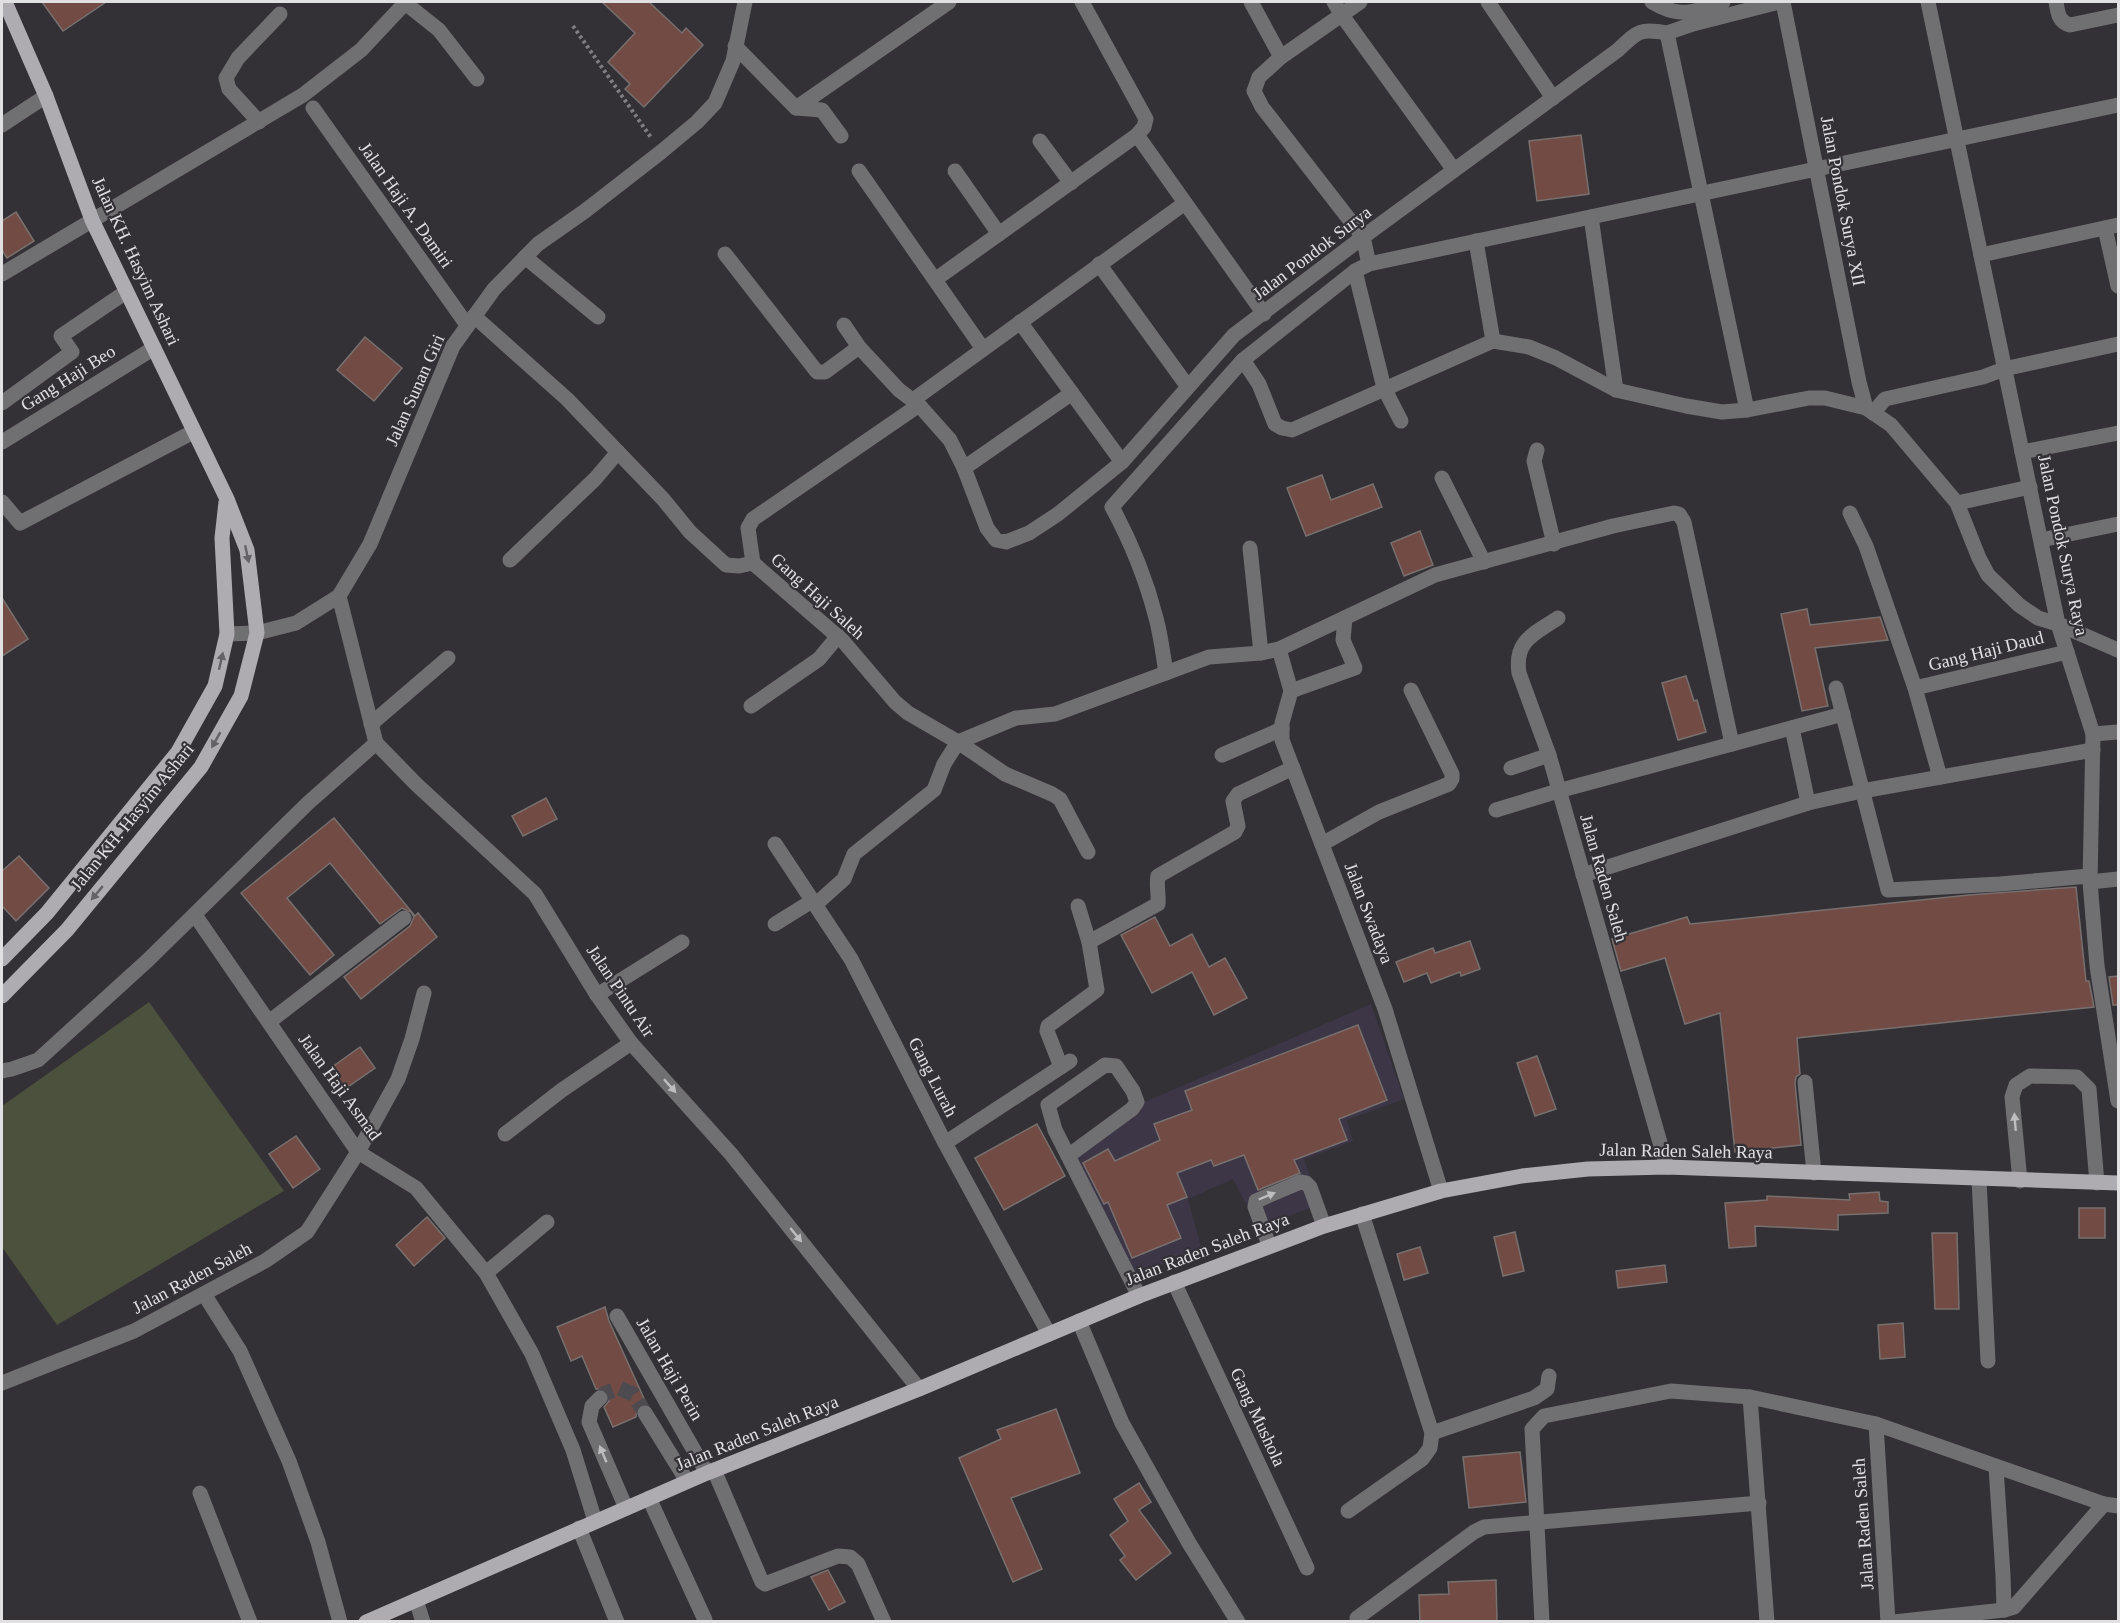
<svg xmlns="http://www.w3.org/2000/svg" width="2120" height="1623" font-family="Georgia,serif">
  <rect width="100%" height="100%" fill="#333136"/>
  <path fill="#3d3647" d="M1371 1004 1404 1099 1347 1120 1353 1141 1304 1159 1320 1204 1258 1228 1233 1179 1188 1199 1201 1247 1134 1277 1073 1160 1140 1104Z"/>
  <path fill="#4c513d" d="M149 1002 284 1191 57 1325 2 1247V1106Z"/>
  <g fill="#714b44" stroke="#78706f" stroke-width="1.5">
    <path d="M42 2H106L63 31Z"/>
    <path d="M602 2H649L682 33 686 28 703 45 644 107 625 89 630 84 608 62 635 33Z"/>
    <path d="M1581 135 1589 194 1537 201 1529 141Z"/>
    <path d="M16 212 34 241 7 258 2 250V221Z"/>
    <path d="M365 337 402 368 374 401 337 370Z"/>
    <path d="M1322 475 1331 500 1373 484 1382 507 1306 536 1287 488Z"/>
    <path d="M1420 531 1433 565 1404 576 1391 543Z"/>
    <path d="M2 598 28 639 2 656Z"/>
    <path d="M1807 609 1810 625 1880 617 1888 640 1815 648 1828 706 1802 711 1781 614Z"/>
    <path d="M1686 676 1694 701 1697 700 1706 732 1678 740 1662 683Z"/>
    <path d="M546 798 557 819 523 836 512 816Z"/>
    <path d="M334 818 415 916 418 913 437 937 361 999 344 977 410 926 414 917 411 912 402 908 380 924 330 863 287 898 334 955 310 975 241 893Z"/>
    <path d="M19 856 49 888 16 921 2 906V871Z"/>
    <path d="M2076 887 2086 981H2089L2094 1007 1797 1038 1800 1074 1796 1077 1795 1083 1801 1145 1735 1152 1720 1013 1685 1024 1665 958 1621 971 1612 939 1687 917 1690 924 1969 895Z"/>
    <path d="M1155 917 1170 946 1192 934 1209 967 1225 958 1247 998 1214 1015 1192 972 1152 993 1121 935Z"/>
    <path d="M1470 941 1480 969 1461 976 1460 972 1431 983 1427 973 1404 982 1396 962 1433 948 1435 953Z"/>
    <path d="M2118 976V1005H2113L2109 977Z"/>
    <path d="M1358 1025 1387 1100 1339 1119 1347 1140 1294 1160 1300 1173 1258 1190 1244 1155 1214 1166 1211 1160 1177 1173 1187 1197 1167 1205 1181 1238 1132 1258 1108 1202 1104 1204 1083 1163 1108 1149 1115 1161 1160 1140 1154 1124 1192 1110 1185 1091Z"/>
    <path d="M360 1047 375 1068 339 1093 324 1073Z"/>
    <path d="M1537 1056 1556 1109 1535 1116 1517 1063Z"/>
    <path d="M1037 1124 1065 1176 1004 1210 975 1158Z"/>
    <path d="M296 1136 320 1169 293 1188 269 1154Z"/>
    <path d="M1879 1192 1880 1201 1888 1202V1213L1838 1215V1230L1755 1226 1756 1246 1729 1248 1725 1203 1767 1200V1196L1850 1200 1849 1194Z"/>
    <rect x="2079" y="1208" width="26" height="30"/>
    <path d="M427 1217 445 1238 414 1266 396 1245Z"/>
    <path d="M1515 1232 1524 1271 1503 1276 1494 1237Z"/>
    <path d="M1932 1233H1957L1959 1309H1935Z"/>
    <path d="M1420 1247 1428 1273 1404 1280 1397 1254Z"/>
    <path d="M1665 1265 1667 1282 1618 1288 1616 1271Z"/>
    <path d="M605 1307 609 1321 646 1403 637 1408 636 1417 613 1427 604 1407 609 1401V1395L603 1389H596L582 1356 571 1361 557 1327Z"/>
    <path d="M1903 1323 1905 1357 1880 1359 1878 1325Z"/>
    <path d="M1056 1409 1080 1473 1011 1498 1042 1569 1013 1582 959 1458 1001 1439 997 1430Z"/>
    <path d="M1520 1452 1526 1502 1469 1508 1463 1457Z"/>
    <path d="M1139 1483 1151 1502 1139 1510 1171 1553 1136 1580 1120 1560 1125 1556 1110 1535 1128 1521 1114 1499Z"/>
    <path d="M828 1570 845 1602 829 1610 811 1577Z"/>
    <path d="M1496 1580 1497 1622H1420L1419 1595 1449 1594 1448 1582Z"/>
  </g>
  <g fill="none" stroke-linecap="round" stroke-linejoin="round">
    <path stroke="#4d4b50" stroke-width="15" stroke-dasharray="15 8" stroke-linecap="butt" d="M600 1398 604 1394 619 1388 633 1394 645 1413"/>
    <path stroke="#7f7d81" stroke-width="4" stroke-dasharray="3 3" stroke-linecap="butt" d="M573 26 652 139"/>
    <g stroke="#706f72" stroke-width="15">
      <path d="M1251 2 1281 57"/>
      <path d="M1334 2 1341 14 1454 170"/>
      <path d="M1360 2 1281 57 1259 77 1254 91 1262 107 1363 237 1369 264"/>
      <path d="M1488 2 1553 98"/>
      <path d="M1652 2C1679 19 1696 12 1723 2"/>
      <path d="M1783 2 1859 382 1866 408"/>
      <path d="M1928 2 2058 624 2093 734 2090 882 2097 966 2118 1101"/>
      <path d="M2056 2C2058 12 2058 22 2070 25L2118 15"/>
      <path d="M405 3 439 30 477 79"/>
      <path d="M1667 33 1747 410"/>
      <path d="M1667 33 1693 24 1779 2"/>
      <path d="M735 46 796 108 822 110 841 136"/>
      <path d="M2118 105 1369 264 1355 271 1243 360 1259 384 1275 424 1282 428 1292 430 1493 341 1529 347 1556 358 1616 390 1686 406 1722 412 1747 410 1809 398H1825L1866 408 1891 425 1957 503 1979 558 1988 575 2019 605 2038 618 2058 624 2118 650"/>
      <path d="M313 108 467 325"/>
      <path d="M796 108 949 2"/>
      <path d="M259 122 229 89 226 78 238 58 280 14"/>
      <path d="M2 125 46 96"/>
      <path d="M1137 135 1264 314"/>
      <path d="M1040 141 1071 183"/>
      <path d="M859 171 983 349"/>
      <path d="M955 171 999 234"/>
      <path d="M1591 217 1616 390"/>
      <path d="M2105 228 2118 286"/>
      <path d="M1476 241 1493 341"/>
      <path d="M725 254 817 372H825L859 347"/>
      <path d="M1981 255 2118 225"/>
      <path d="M525 257 598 317"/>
      <path d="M1099 264 1188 387"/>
      <path d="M1355 271 1384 388 1401 421"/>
      <path d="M2 274 303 95 361 50 406 2"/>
      <path d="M936 279 1137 135 1144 127 1146 119 1082 2"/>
      <path d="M474 316 567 399 663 499 690 532 726 565 739 566 753 563 843 641 895 702 908 713 958 742 1005 774 1052 794 1060 799 1088 852"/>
      <path d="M1020 322 1122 462"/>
      <path d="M844 325 859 347 899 390 919 405 950 440 964 468 987 528 996 540 1006 542 1029 533 1058 514 1122 462 1234 335 1363 237 1618 50C1638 31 1640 28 1667 33"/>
      <path d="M913 400 1185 203"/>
      <path d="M2 403 72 352 61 336 126 292"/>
      <path d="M1873 413 1885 399 1983 377 2004 369 2118 344"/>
      <path d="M2 442 154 348"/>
      <path d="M1537 450 1534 461 1554 544"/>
      <path d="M2022 452 2118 433"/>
      <path d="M964 468 1072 393"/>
      <path d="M1442 478 1484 562"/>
      <path d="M2 502 20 523 193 432"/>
      <path d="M1957 503 2030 487"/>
      <path d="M1850 513 1866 546 1915 688 1940 777"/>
      <path d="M2041 540 2118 524"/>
      <path d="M1250 548 1261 653"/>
      <path d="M510 560 595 479 618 452"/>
      <path d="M753 563 748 528 753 519 919 405"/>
      <path d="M339 596 376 743 416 784 535 894 597 995 631 1043 731 1154 919 1389"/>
      <path d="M1558 618C1534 634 1514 641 1519 673L1549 755 1667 1167"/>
      <path d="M227 634 257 633 296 623 339 596 370 544 453 346 494 289 538 244 585 211 661 152 697 122 715 103 733 61 745 2"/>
      <path d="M1279 649 1291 691 1282 723V740L1385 1009 1441 1191"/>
      <path d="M1166 673C1163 655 1161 636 1156 618 1146 579 1131 542 1112 507L1243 360"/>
      <path d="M1836 688 1888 890 2000 884 2089 876"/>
      <path d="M1915 688 2067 652"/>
      <path d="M1291 691 1355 668 1343 640 1345 618"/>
      <path d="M751 706 819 659 838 636"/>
      <path d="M371 724 448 658"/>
      <path d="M1792 728 1808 803"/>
      <path d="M2093 734 2118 732"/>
      <path d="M1222 755 1282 729"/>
      <path d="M1511 768 1549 755"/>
      <path d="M1496 810 1558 791 1843 714"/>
      <path d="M775 844 851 959 945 1143 1049 1334"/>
      <path d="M1322 844 1379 812 1449 784 1452 779V774L1411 690"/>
      <path d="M1583 875 1808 803 1862 791 2093 750"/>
      <path d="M2090 882 2118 879"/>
      <path d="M815 905 844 879 854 854 934 790 944 764 958 742 1016 718 1055 714 1209 657 1261 653 1279 649 1435 575 1613 526 1674 513 1679 514 1684 522 1732 744"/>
      <path d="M1078 906 1089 942"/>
      <path d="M195 915 358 1152 416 1188 486 1273 532 1354 573 1450 595 1521"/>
      <path d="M775 924 812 901"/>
      <path d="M597 995 682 942"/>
      <path d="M269 1022 404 918"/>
      <path d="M1061 1067 1047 1031 1048 1026 1097 990 1089 942 1158 904C1159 894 1156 885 1158 876L1235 832 1238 826 1233 801 1238 794 1293 768"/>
      <path d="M2 1071 12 1069 38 1060 148 960 308 803 376 743"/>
      <path d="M1805 1082 1814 1173"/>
      <path d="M505 1134 562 1090 631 1043"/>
      <path d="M945 1143 1070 1061"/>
      <path d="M1068 1156 1132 1109 1137 1102 1133 1091 1116 1066 1105 1065 1048 1105 1055 1130 1139 1296"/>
      <path d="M1979 1179 1988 1361"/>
      <path d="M2020 1181 2012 1097 2016 1085 2030 1076 2077 1077 2089 1089 2097 1183"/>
      <path d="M1362 1214 1432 1433 1534 1398 1547 1389 1549 1376"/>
      <path d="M1269 1245 1255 1207 1256 1201 1300 1182 1306 1183 1310 1187 1324 1226"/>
      <path d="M486 1273 547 1222"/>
      <path d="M1174 1282 1307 1568"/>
      <path d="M204 1294 240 1351 289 1461 318 1542 340 1622"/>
      <path d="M617 1316 707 1473"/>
      <path d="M1079 1321 1122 1423 1189 1543 1238 1622"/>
      <path d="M2 1383 134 1331 265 1261 307 1232 358 1152 398 1079 412 1039 424 993"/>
      <path d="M1750 1397 1767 1622"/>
      <path d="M600 1398 592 1406 589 1422 626 1508"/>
      <path d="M645 1413 687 1481"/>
      <path d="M1876 1424 1888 1622"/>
      <path d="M1996 1467 2003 1575 2004 1610"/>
      <path d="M714 1470 762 1582 765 1584 838 1556 850 1557 858 1564 884 1622"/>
      <path d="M200 1493 250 1622"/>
      <path d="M649 1498 705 1620"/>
      <path d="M1348 1511 1422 1459 1430 1448 1432 1433"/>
      <path d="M579 1528 617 1622"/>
      <path d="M416 1600 423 1622"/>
      <path d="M1357 1618 1474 1532 1484 1527 1759 1503"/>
      <path d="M1542 1622 1532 1429 1544 1416 1671 1391 1750 1397 1876 1424 2104 1504 2118 1506"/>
      <path d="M1894 1622 2004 1610 2014 1607 2104 1504"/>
    </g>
    <g stroke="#aeabb1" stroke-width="15">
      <path d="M2 959 47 913 178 752 215 686 227 634 222 538 226 502"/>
      <path d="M2 996 67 930 201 767 241 696 257 633 247 550 227 499 92 220 46 96 5 2"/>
      <path d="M366 1622 707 1473 919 1389 1139 1296 1324 1226 1441 1191 1522 1176 1588 1169 1667 1167 2118 1183"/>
    </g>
  </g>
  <defs><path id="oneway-solid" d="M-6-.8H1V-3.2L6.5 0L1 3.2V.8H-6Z" transform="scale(1.5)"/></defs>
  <g fill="#646267">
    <use href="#oneway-solid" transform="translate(247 554) rotate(78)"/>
    <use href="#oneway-solid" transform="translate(221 661) rotate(-77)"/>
    <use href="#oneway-solid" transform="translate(216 740) rotate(119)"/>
    <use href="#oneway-solid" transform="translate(97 893) rotate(130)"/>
  </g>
  <g fill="#bebdc0">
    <use href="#oneway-solid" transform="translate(670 1086) rotate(48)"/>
    <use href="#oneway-solid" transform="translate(2015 1122) rotate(-95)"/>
    <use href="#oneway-solid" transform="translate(1267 1196) rotate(-23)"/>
    <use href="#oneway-solid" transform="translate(796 1235) rotate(51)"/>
    <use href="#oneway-solid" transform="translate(603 1454) rotate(-113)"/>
  </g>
  <g text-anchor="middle" stroke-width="4.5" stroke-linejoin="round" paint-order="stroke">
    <g font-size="18" fill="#e0dfe2" stroke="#333136">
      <text transform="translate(1843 201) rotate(79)" y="6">Jalan Pondok Surya XII</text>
      <text transform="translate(406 205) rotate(55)" y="6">Jalan Haji A. Damiri</text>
      <text transform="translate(1312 253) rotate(-37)" y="6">Jalan Pondok Surya</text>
      <text transform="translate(136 261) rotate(65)" y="6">Jalan KH. Hasyim Ashari</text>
      <text transform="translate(68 378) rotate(-32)" y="6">Gang Haji Beo</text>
      <text transform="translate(415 390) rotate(-66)" y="6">Jalan Sunan Giri</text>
      <text transform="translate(2063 545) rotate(78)" y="6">Jalan Pondok Surya Raya</text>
      <text transform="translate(818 596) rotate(42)" y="6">Gang Haji Saleh</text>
      <text transform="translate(1986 651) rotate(-14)" y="6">Gang Haji Daud</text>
      <text transform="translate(132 817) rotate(-51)" y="6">Jalan KH. Hasyim Ashari</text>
      <text transform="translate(1604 878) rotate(74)" y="6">Jalan Raden Saleh</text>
      <text transform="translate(1369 913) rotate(69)" y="6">Jalan Swadaya</text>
      <text transform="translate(621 991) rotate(56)" y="6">Jalan Pintu Air</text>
      <text transform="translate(933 1077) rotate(63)" y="6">Gang Lurah</text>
      <text transform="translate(340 1087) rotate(54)" y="6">Jalan Haji Asmad</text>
      <text transform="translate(1686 1151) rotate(1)" y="6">Jalan Raden Saleh Raya</text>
      <text transform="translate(1207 1249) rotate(-21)" y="6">Jalan Raden Saleh Raya</text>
      <text transform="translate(192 1278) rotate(-28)" y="6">Jalan Raden Saleh</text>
      <text transform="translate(670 1369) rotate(60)" y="6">Jalan Haji Perin</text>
      <text transform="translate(1258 1417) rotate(65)" y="6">Gang Mushola</text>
      <text transform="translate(757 1433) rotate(-22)" y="6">Jalan Raden Saleh Raya</text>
      <text transform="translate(1863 1524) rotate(-94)" y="6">Jalan Raden Saleh</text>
    </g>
  </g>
  <rect width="2120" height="1623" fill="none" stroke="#e0dfe2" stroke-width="6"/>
</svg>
